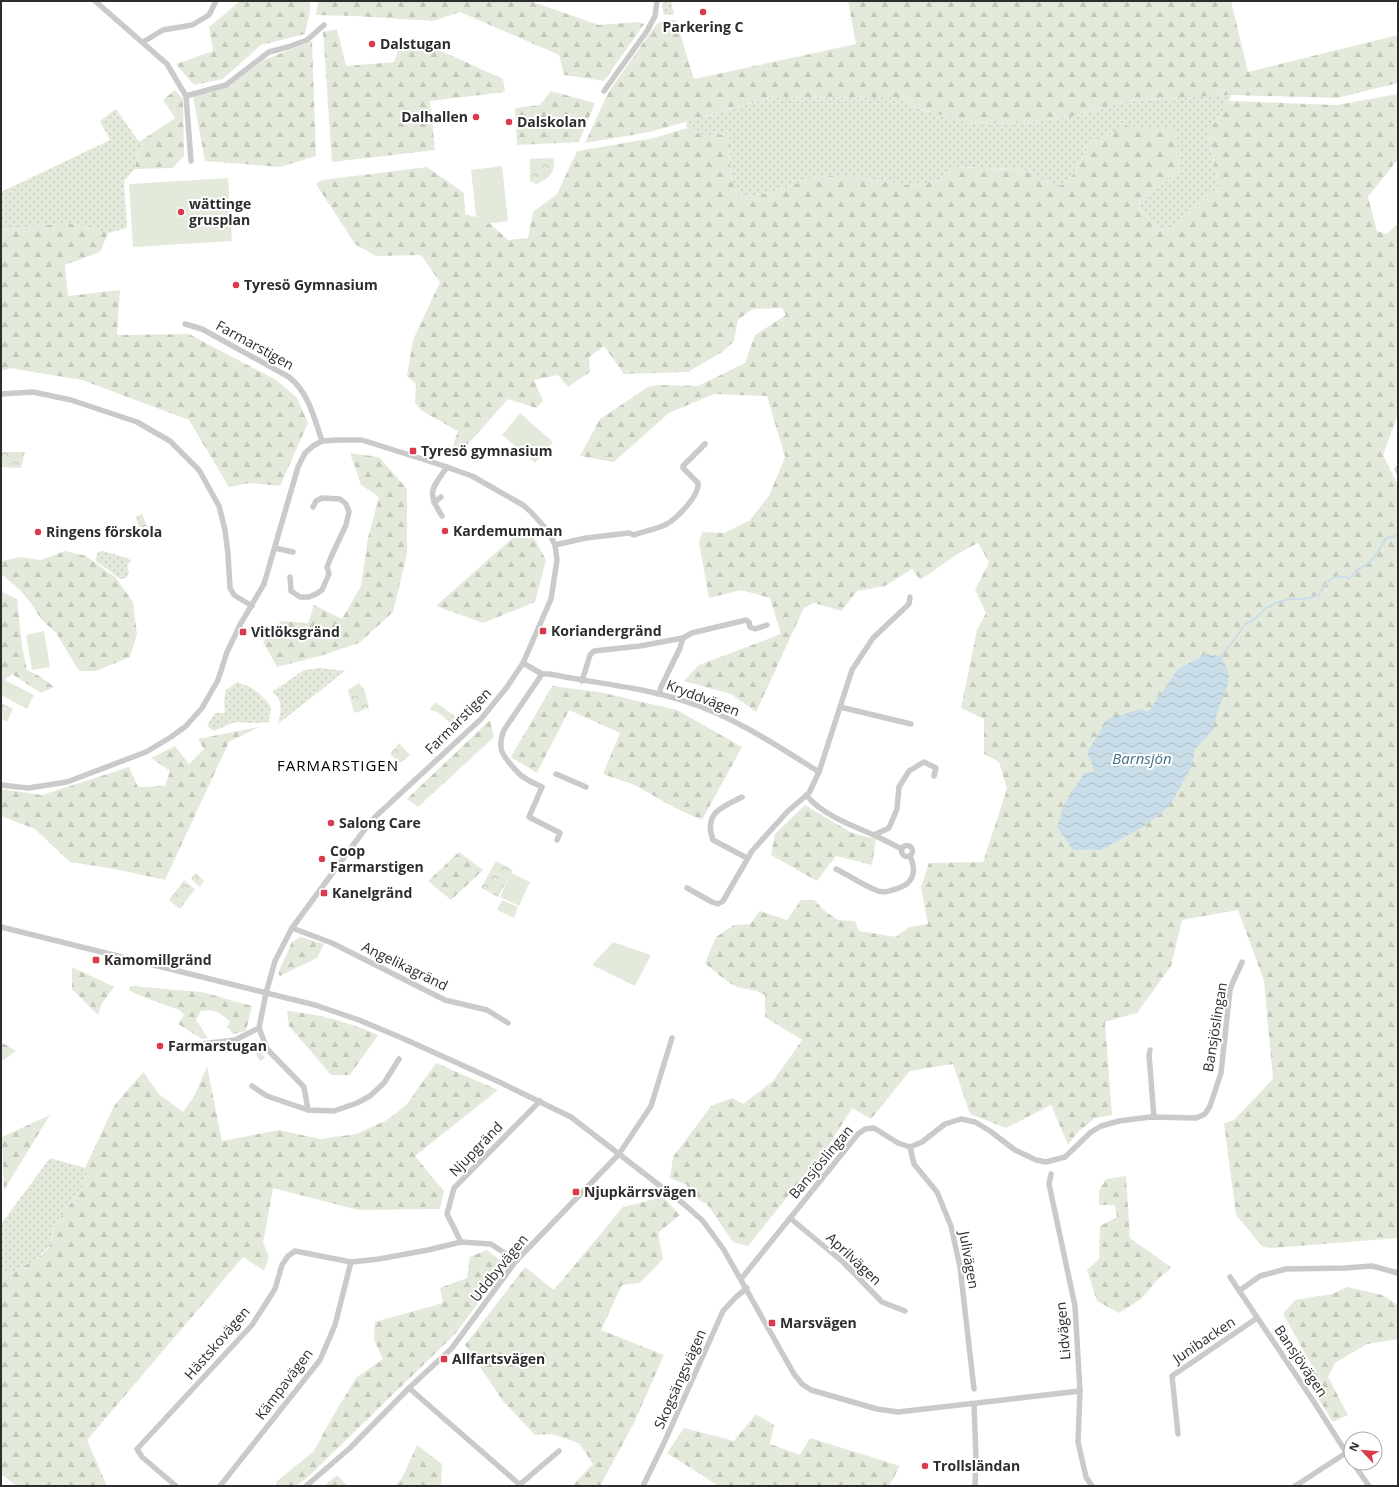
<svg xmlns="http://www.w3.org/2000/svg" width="1399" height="1487" font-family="'Open Sans',sans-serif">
  <defs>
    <pattern id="grass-dots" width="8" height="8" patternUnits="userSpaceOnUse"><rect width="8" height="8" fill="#e4eadb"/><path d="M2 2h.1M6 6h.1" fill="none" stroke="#c4c9bc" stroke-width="1.8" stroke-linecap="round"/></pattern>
    <pattern id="forest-firs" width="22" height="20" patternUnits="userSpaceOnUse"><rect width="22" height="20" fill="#e4eadb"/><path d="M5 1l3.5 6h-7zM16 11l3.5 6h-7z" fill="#c4c9bc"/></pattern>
    <pattern id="park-crowns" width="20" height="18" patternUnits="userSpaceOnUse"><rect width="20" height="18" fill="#e4eadb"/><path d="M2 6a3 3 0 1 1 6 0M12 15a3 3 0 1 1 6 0" fill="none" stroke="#c4c9bc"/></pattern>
    <pattern id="water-waves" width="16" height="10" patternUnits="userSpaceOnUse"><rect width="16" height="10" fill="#c9dee8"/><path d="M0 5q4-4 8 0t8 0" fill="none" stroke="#adbfc7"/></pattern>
  </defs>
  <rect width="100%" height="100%" fill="#fff"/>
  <g fill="url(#grass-dots)">
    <path d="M663 1H671L674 14 664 15 662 8Z"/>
    <path d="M1231 95 1229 101 1208 133 1219 186 1176 226 1161 231 1139 209 1140 200 1180 171 1091 142 1069 181 1058 187 1022 169 954 167 939 181 910 185 839 175 808 179 770 193 740 197C727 183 730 152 730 134L704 136 687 128 686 122 769 98 901 97 914 107 965 122 1011 124 1070 117 1128 101Z"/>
    <path d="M116 109 139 142 135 169 124 181 127 228 108 233 68 223 1 230V192L110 140 100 121Z"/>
    <path d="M103 551C113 554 122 556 131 560L127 566 129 573 126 578 120 579 95 560 98 552Z"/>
    <path d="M321 668 345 671 278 724C281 711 284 701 272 692L304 670Z"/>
    <path d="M237 682C254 688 260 692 271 707L269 722 252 723 235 722 214 731 207 726 215 713H225L224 701 226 690Z"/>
    <path d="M50 1158 85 1168 87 1174 83 1186 54 1227 49 1247 35 1260 1 1278V1224Z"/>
  </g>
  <g fill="url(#forest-firs)">
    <path d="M240 1H310V11L305 34 261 45 223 79 194 85 176 64 213 51 209 27Z"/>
    <path d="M318 1H530L599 25 637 22 644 24 604 81 564 75 559 55 460 12 433 21 355 16 316 15Z"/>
    <path d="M848 1H1231L1248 72 1398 35V83L1337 98 1231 95 1128 101 1070 117 1011 124 965 122 914 107 901 97 769 98 650 132 585 143 608 93 655 26 662 21 676 20 694 79 856 44Z"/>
    <path d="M337 29 346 66 394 62 398 51 426 44 503 79 505 92 430 101 435 150 332 162 323 32Z"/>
    <path d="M312 41 316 156 280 167 205 161 193 97 228 87 264 60Z"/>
    <path d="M175 90 183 99 184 156 173 168 135 169 139 142 175 118 163 100Z"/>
    <path d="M551 91 595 103 579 142 517 145 515 108 540 105Z"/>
    <path d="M1398 94V159L1368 197 1377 231 1387 234 1396 225H1398V414L1383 455 1398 485V1238L1272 1248 1263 1247 1236 1215 1224 1123 1234 1120 1273 1079 1264 981 1238 910 1182 920 1171 966 1137 1013 1105 1022 1112 1115 1095 1118 1078 1132 1068 1145 1051 1105 1006 1128 970 1114 953 1064 910 1071 871 1119 852 1108 829 1145 748 1246 733 1242 707 1204 689 1195 687 1185 670 1178 673 1157 711 1106 732 1098 743 1104 773 1081 802 1040 765 1017V995C752 988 753 991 741 988 731 986 713 970 705 963L716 937 734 925 750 924 760 911 787 920 801 900H814L826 912 838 920 855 921 859 931 896 937 909 927 928 924 921 887 929 863 983 862 1007 789 999 762 984 754V719L961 708 977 630 986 613 975 590 989 562 978 543 959 553 920 580 912 569 885 586 857 591 841 611 814 603 804 608 756 712 731 694 684 681 699 665 781 634 770 598 741 590 709 598 699 543 702 532 724 533 750 520 769 496 785 457 767 396 714 394 669 413 614 462 580 456 600 419 648 387 659 385 698 386 745 363 755 335 786 315 782 308 752 309 738 320 734 341 722 352 688 372 624 374 604 346 589 357 590 372 568 387 558 375 534 380 543 401 536 408 508 399 459 454 450 455 458 431 422 411 415 403 416 384 407 376 413 340 440 282 421 255 376 256 355 244 316 184 322 180 427 167 464 193 465 214 486 220 508 240 528 238 533 212 557 194 577 151 654 138 687 128 704 136 730 134C730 152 727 183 740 197L770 193 808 179 839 175 910 185 939 181 953 167 1022 169 1058 187 1069 181 1091 142 1126 126 1171 129 1177 133 1180 171 1140 200 1139 209 1161 231 1176 226 1219 186 1208 133 1229 101 1337 105Z"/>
    <path d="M68 223 108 233 100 252 65 265 68 296 120 290 117 335 189 334 276 380 297 398 308 423 280 486 251 483 229 487 189 420 82 380 10 368 1 371V230Z"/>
    <path d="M350 453 379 457 407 489V554L393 612 359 643 320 656 277 667 263 642 281 621 308 623 314 605 342 619 361 586 368 538 379 497 361 485Z"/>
    <path d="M527 525 546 560 535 602 483 623 436 606Z"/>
    <path d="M65 551 86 556 115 577 133 602 137 634 130 657 96 671H79L56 633 42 620 30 602 20 590 2 575 1 561 21 557 41 560Z"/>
    <path d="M1 591 17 599 22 646 27 670 41 677 54 687 41 693 12 674 1 683Z"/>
    <path d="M552 686 599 692 677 710 742 747 702 820 673 807 635 785 603 774 620 733 569 710 537 773 511 757Z"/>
    <path d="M490 720 494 737 418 807 407 799Z"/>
    <path d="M259 727 229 742 165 880 115 869 70 862 35 829 1 816V789L42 795 129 767 138 787 165 786 170 771 151 758 175 746 189 764 204 749 198 739Z"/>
    <path d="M805 805 852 833 876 839 872 865 836 856 817 881 771 855 775 834Z"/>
    <path d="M459 852 483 870 451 900 428 881Z"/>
    <path d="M301 937 324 944 317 958 280 976 278 973 292 942Z"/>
    <path d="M72 967 114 987 102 1003 98 1015 72 989Z"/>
    <path d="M130 986 202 992 252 1006 246 1031 233 1034 227 1027 230 1022C220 1012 215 1009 201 1011L196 1020 208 1038 202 1039 178 1024 184 1015 179 1010 136 994 129 990Z"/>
    <path d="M287 1011C319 1014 349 1022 378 1035L350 1075H331L289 1026Z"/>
    <path d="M1 1042 16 1051 1 1062Z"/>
    <path d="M436 1063 498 1090 415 1156 444 1191 440 1209 358 1210 273 1188 263 1243 269 1256 264 1271 243 1257 87 1440 107 1486H17L1 1474V1278L35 1260 49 1248 54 1227 83 1186 87 1174 85 1168 114 1106 143 1072 159 1094 183 1112 195 1095 207 1066 222 1141 279 1130 320 1139 356 1134 387 1120 407 1104Z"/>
    <path d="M50 1115 4 1190 2 1137Z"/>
    <path d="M1126 1176 1130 1238 1172 1268 1160 1277 1141 1299 1119 1313 1097 1301 1087 1270 1099 1259 1100 1226 1117 1217 1115 1205H1099V1191L1106 1179Z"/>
    <path d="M663 1197 680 1215 658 1233 663 1259 640 1283 622 1285 601 1330 664 1355 634 1423 600 1486H572L593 1464 579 1443 551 1434 535 1435 503 1401 465 1345 525 1267 554 1290 623 1207Z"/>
    <path d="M487 1250 506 1265 456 1333 308 1477 296 1486H276V1482L314 1451 330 1421 356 1378 383 1359 374 1340 375 1322 443 1303 440 1288 467 1278 470 1257Z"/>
    <path d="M1347 1287 1382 1295 1398 1305V1339L1367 1344 1335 1363 1328 1377 1348 1415 1333 1422 1316 1395 1312 1366 1283 1314 1295 1300 1332 1294Z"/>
    <path d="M756 1414 774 1425 770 1444 800 1455 810 1438 900 1466 889 1486H719L667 1453 684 1428 734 1441Z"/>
    <path d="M417 1445 442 1464 441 1486H395L402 1478Z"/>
    <path d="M337 1475 348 1486H324Z"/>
  </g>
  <g fill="url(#park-crowns)">
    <path d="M549 158 554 159C556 172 548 180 536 184L530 181V159Z"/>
    <path d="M1 452H25L21 468 1 467Z"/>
    <path d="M142 514 150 534 141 537 136 517Z"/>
    <path d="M359 683 365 691 369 708 354 713 348 690Z"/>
    <path d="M435 702 456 717 450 723C444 719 440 711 432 711L430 709Z"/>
    <path d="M1 703 13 709 7 722 1 718Z"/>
    <path d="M399 743 410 755 400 763 390 754Z"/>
    <path d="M496 861 513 870 498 897 481 888Z"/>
    <path d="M196 873 204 881 200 887 191 879Z"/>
    <path d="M184 880 195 889 180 909 169 900Z"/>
    <path d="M256 1043 265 1058 260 1061 251 1046Z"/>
  </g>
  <g fill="#e4eadb">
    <path d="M502 166 508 221 477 225 471 170Z"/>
    <path d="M228 178 232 241 133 247 129 184Z"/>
    <path d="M520 413 553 442 535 463 502 435Z"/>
    <path d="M44 631 50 667 32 670 26 635Z"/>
    <path d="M3 679 34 695 27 709 1 695V683Z"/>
    <path d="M511 873 530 882 519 906 500 897Z"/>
    <path d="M502 900 518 907 514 918 497 910Z"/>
    <path d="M613 942 651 955 635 986 592 965Z"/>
  </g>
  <path fill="url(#water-waves)" d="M1206 654 1221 656C1223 661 1227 668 1228 673 1230 694 1214 709 1214 729L1195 749 1192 766 1169 807 1143 827 1101 850H1073L1057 827 1064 805 1084 773 1095 772 1087 752 1108 719 1140 709 1148 712 1178 669Z"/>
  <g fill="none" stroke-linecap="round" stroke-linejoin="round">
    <g stroke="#c9dee8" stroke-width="2">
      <path d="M1398 466 1395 469 1398 474"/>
      <path d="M1221 656 1237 636 1245 624 1252 621 1265 609 1278 602 1290 599H1303L1318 596 1327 582 1337 576 1350 578C1357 568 1358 570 1367 564 1376 558 1381 547 1386 538L1396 536 1398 534"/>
    </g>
    <g stroke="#cacaca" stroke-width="5.5">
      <path d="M95 1 167 64 186 96 191 161"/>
      <path d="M143 42 163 30 192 25 209 15 216 1"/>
      <path d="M604 91 647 31 655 16 657 1"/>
      <path d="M186 96 226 85 269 52 288 47 307 40 324 25"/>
      <path d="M185 324 202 329 289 377C309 393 314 418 322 441"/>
      <path d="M1 394 33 392 71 400 137 422 170 441 199 470 219 506 225 530 228 554 230 588 234 595 252 606"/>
      <path d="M434 503 441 497"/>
      <path d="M442 516C426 491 432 489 447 467"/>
      <path d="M555 545 586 538 629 533 634 535C645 531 657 529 667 524 677 518 700 495 698 483L683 468V466L705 444"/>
      <path d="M275 548 293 552"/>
      <path d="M290 577 291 591 300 597H309L316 594 322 590 329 574 327 567 331 557 346 525 349 512 346 504 340 499 322 498 316 501 313 507"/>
      <path d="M523 663 542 674H549C594 683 641 687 684 701 733 716 776 745 819 772"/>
      <path d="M542 674 504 730C497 748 502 755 513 767 517 771 520 776 525 778 530 782 536 784 542 787L529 817 560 833 557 840"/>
      <path d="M582 681 590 655 594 651 640 646 683 638 692 633 746 620 749 622 750 627 755 629 767 625"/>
      <path d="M659 694 661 687 680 648 683 638"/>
      <path d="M840 707 911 724"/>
      <path d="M556 774 586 787"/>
      <path d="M1 785 28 788 67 782 146 752 171 737 186 726 202 708 218 680 227 652 241 623 264 584 298 467 305 453 313 446 322 441 337 440H362L438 464 472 476 523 505 531 512 549 532 555 545 557 560 551 599 523 663 507 687 481 719 375 817 362 833 292 928 275 961 266 993 259 1028 235 1040 193 1045"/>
      <path d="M806 795C823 815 850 825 874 835L889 828 897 809 899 787 909 771 924 762 936 768 934 776"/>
      <path d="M742 797C722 807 703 813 713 840L747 858"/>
      <path d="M874 835 902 849"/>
      <circle cx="907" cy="851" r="5.5"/>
      <path d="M836 869C850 876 864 886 878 891 884 893 890 891 896 889 914 884 917 871 910 856"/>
      <path d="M687 888 712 902 718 904 723 901 752 851 788 811 809 793 819 772 852 670 873 638 909 604 910 597"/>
      <path d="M1 927 315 1005 359 1020 402 1038 495 1080 571 1117 685 1205 703 1221 724 1250 794 1374 802 1384 811 1390 877 1409 898 1412 1080 1391"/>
      <path d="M292 928 332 943 445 1000 487 1010 508 1023"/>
      <path d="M259 1028 267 1049 304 1087 308 1110"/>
      <path d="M1150 1050 1149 1055 1154 1117"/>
      <path d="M252 1086 267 1096 308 1110 334 1111 357 1103 370 1096 384 1083 399 1059"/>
      <path d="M910 1147 914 1164 937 1192 951 1226 960 1267 974 1389"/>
      <path d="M1051 1174 1049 1184 1075 1306 1080 1391 1078 1442 1086 1477 1092 1486"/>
      <path d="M790 1218 843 1262 882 1302 905 1311"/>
      <path d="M461 1242 447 1214 454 1188 540 1101"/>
      <path d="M1230 1277 1314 1402 1351 1460"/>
      <path d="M741 1279 858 1134 865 1129 874 1128 898 1143 910 1147 922 1142 945 1124 961 1119 975 1122 990 1131 1015 1150 1036 1160 1046 1162 1065 1157 1091 1132 1101 1126 1119 1121 1150 1117 1196 1118 1205 1114 1210 1106 1221 1073 1230 990C1233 980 1238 972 1242 962"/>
      <path d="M1239 1291 1260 1276 1286 1269 1345 1268 1372 1266 1398 1273"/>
      <path d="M409 1388 519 1484"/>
      <path d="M974 1404 976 1459 975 1486"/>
      <path d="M1178 1434 1172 1376 1257 1318"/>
      <path d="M1353 1463 1369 1486"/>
      <path d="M176 1486 142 1457 137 1449 252 1325 275 1289 282 1265 288 1256 295 1251 351 1262 379 1259 428 1250 461 1242 491 1244 516 1261"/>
      <path d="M220 1486 320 1360 335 1325 351 1262"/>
      <path d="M306 1486 350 1448 409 1388 452 1348 516 1261 619 1154 651 1106 672 1038"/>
      <path d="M518 1486 559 1451"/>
      <path d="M643 1486 663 1445 723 1311 736 1297 747 1288"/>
      <path d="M1295 1486 1346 1453"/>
    </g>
  </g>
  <g fill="#d93a4e" stroke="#fff" stroke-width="1.5">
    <circle cx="703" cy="12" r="4"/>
    <circle cx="372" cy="44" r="4"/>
    <circle cx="476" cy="117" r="4"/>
    <circle cx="509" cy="122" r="4"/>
    <circle cx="181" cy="212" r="4"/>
    <circle cx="236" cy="285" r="4"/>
    <rect x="409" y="447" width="8" height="8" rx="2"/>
    <circle cx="445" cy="531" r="4"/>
    <circle cx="38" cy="532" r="4"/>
    <rect x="539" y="627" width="8" height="8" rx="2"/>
    <rect x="239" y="628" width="8" height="8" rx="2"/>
    <circle cx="331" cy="823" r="4"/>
    <circle cx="322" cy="859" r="4"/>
    <rect x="320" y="889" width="8" height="8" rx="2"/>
    <rect x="92" y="956" width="8" height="8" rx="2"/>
    <circle cx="160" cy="1046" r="4"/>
    <rect x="572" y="1188" width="8" height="8" rx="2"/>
    <rect x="768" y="1319" width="8" height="8" rx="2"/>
    <rect x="440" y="1355" width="8" height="8" rx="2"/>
    <circle cx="925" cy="1466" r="4"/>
  </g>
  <g text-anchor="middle" stroke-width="4" stroke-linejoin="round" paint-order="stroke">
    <g font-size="14" font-weight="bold" fill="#2d2d2d" stroke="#fff" text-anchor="start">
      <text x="703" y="32" text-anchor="middle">Parkering C</text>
      <text x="380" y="49">Dalstugan</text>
      <text x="468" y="122" text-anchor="end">Dalhallen</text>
      <text x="517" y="127">Dalskolan</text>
      <text x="189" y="209">wättinge<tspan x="189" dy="16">grusplan</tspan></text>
      <text x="244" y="290">Tyresö Gymnasium</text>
      <text x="421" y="456">Tyresö gymnasium</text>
      <text x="453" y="536">Kardemumman</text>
      <text x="46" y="537">Ringens förskola</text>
      <text x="551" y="636">Koriandergränd</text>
      <text x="251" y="637">Vitlöksgränd</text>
      <text x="339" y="828">Salong Care</text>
      <text x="330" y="856">Coop<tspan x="330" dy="16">Farmarstigen</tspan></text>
      <text x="332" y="898">Kanelgränd</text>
      <text x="104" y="965">Kamomillgränd</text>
      <text x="168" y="1051">Farmarstugan</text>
      <text x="584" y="1197">Njupkärrsvägen</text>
      <text x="780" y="1328">Marsvägen</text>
      <text x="452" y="1364">Allfartsvägen</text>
      <text x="933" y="1471">Trollsländan</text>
    </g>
    <g font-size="14" fill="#2d2d2d" stroke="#fff">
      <text transform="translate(255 345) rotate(29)" y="5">Farmarstigen</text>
      <text transform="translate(703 698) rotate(21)" y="5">Kryddvägen</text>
      <text transform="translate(458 721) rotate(-45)" y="5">Farmarstigen</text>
      <text transform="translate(405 966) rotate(26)" y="5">Angelikagränd</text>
      <text transform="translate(1215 1027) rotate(-81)" y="5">Bansjöslingan</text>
      <text transform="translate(476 1149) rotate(-46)" y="5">Njupgränd</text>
      <text transform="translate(821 1162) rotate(-50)" y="5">Bansjöslingan</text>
      <text transform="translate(854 1259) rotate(43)" y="5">Aprilvägen</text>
      <text transform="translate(969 1260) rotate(80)" y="5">Julivägen</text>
      <text transform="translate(499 1268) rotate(-51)" y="5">Uddbyvägen</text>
      <text transform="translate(1063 1331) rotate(-95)" y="5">Lidvägen</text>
      <text transform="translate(1204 1340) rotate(-34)" y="5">Junibacken</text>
      <text transform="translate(217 1343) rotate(-49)" y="5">Hästskovägen</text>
      <text transform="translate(1301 1361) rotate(56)" y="5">Bansjövägen</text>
      <text transform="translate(680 1379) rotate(-66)" y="5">Skogsängsvägen</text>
      <text transform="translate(284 1384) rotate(-53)" y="5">Kämpavägen</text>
    </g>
    <g font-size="15" font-style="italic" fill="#417189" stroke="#fff">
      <text x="1142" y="764">Barnsjön</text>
    </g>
    <g font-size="15" letter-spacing="1" fill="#000" stroke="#fff">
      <text x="338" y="771">FARMARSTIGEN</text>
    </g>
  </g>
  <rect width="1399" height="1487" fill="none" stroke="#2d2d2d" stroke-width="4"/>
  <g transform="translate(1363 1451) rotate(296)"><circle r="19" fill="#ffffff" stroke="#ababab"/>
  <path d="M0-3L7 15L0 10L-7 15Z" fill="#d93a4e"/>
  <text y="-6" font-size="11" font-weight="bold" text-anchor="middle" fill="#2d2d2d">N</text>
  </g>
</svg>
